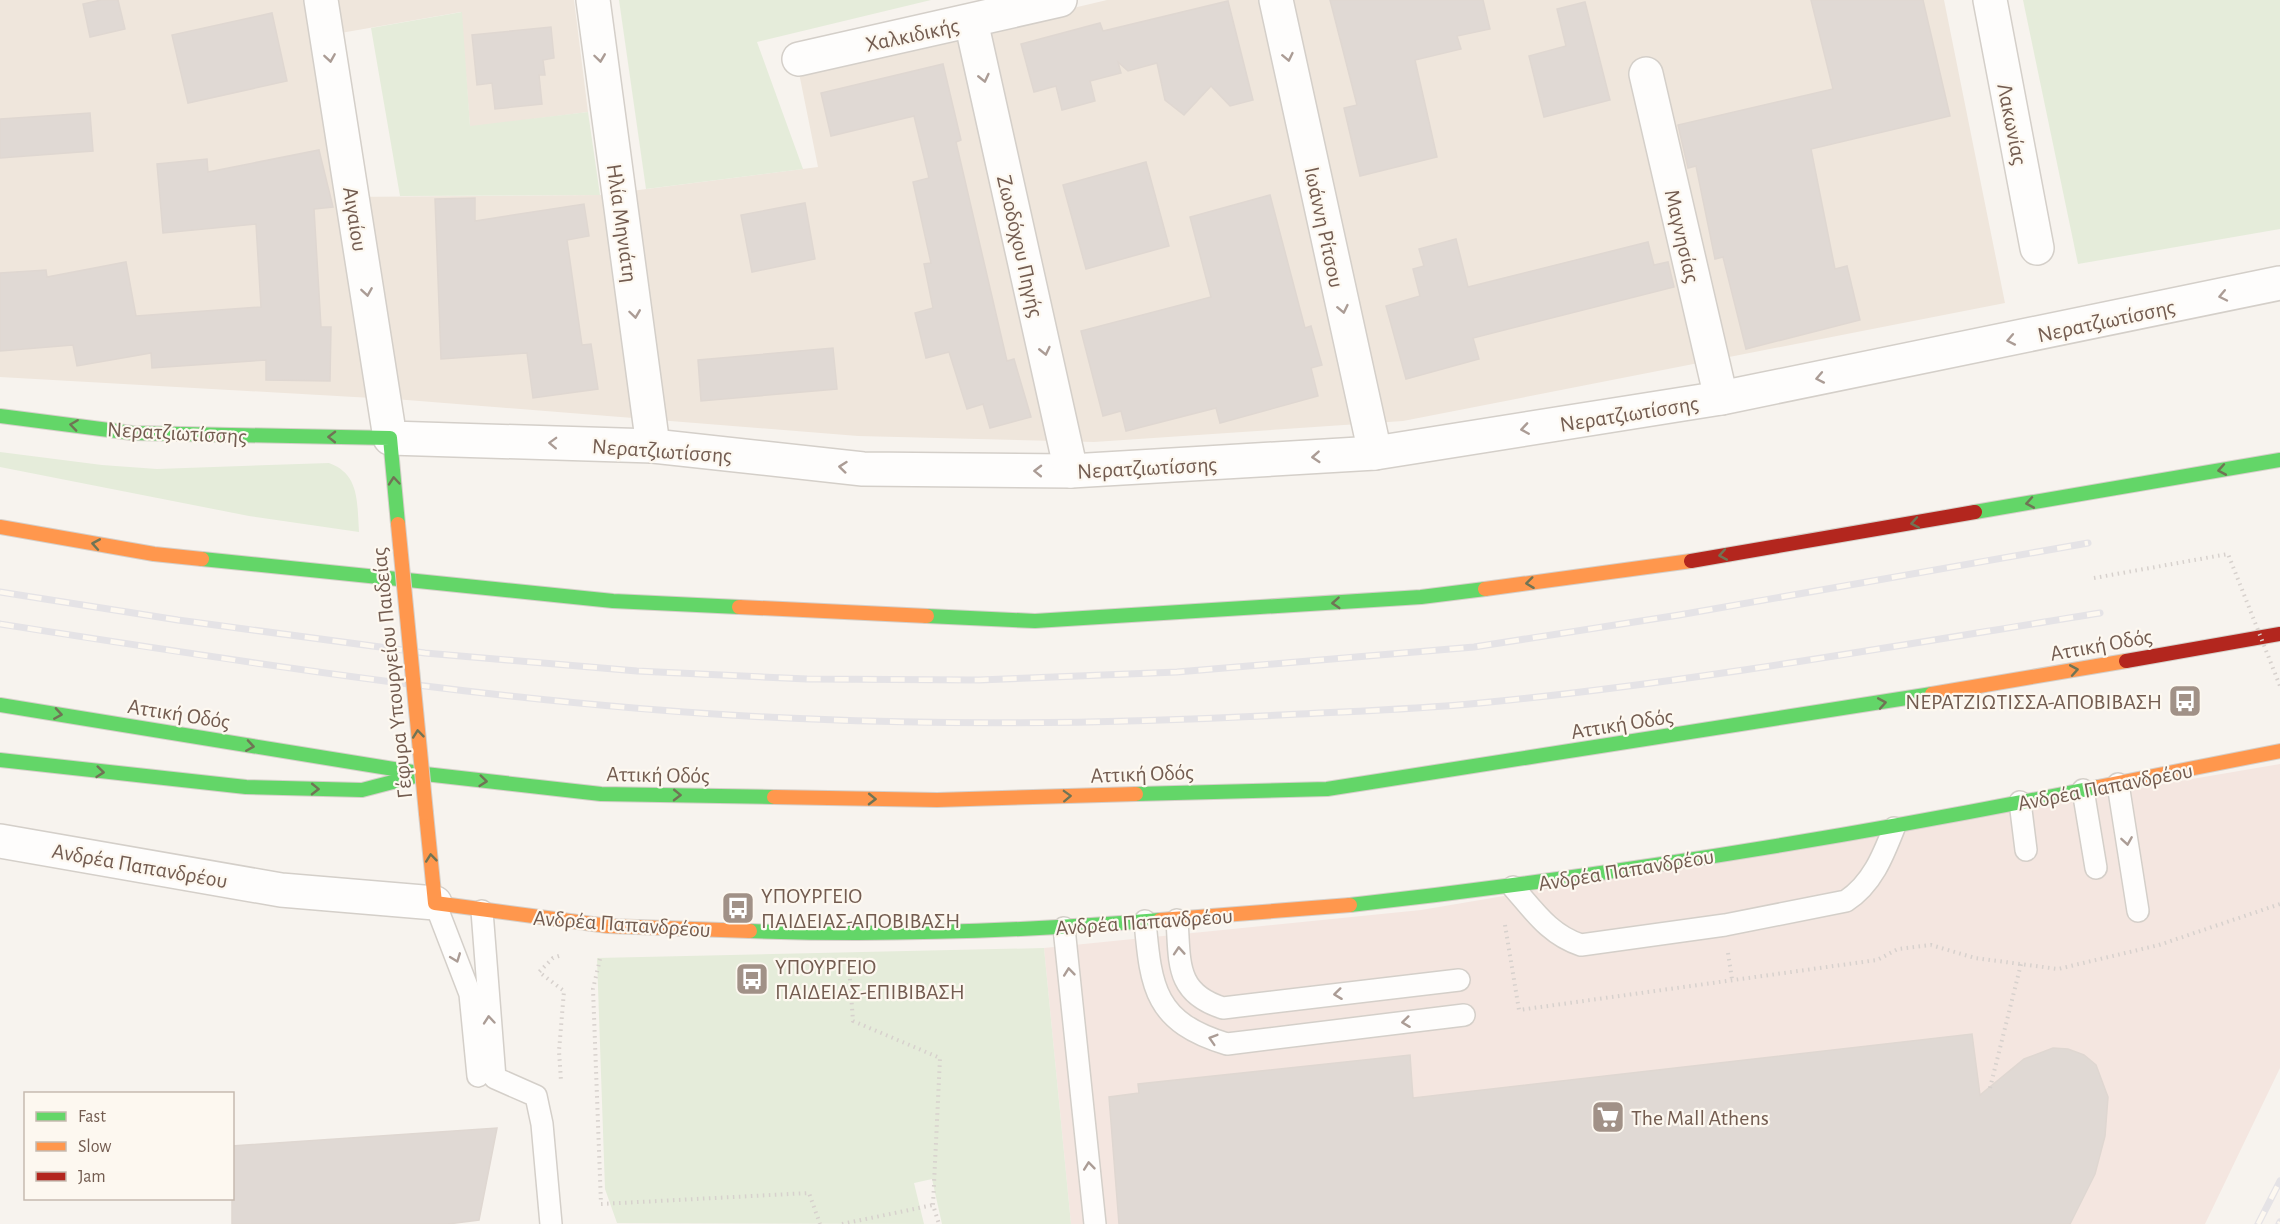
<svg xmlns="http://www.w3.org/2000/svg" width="2280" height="1224" font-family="'Alegreya Sans',sans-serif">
  <rect width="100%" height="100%" fill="#f7f3ee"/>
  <path fill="#efe6dc" d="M0 0H574L588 112 470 127 461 12 312 38 343 197 600 195 818 167 799 73 1107 0H1944L2005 303 1403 421 1094 442 858 436 407 400 0 377Z"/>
  <path fill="#f4e6e0" d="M2280 764V1068L2205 1224H1071L1044 948 1421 910Z"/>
  <g fill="#e5ecda">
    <path d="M619 0H931L757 42 803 169 646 189Z"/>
    <path d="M2023 0H2280V229L2078 264Z"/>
    <path d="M462 12 470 126 588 112 600 195 400 196 371 28Z"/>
    <path d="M0 452 102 465 157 469 329 463C360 474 357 503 359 532L249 516 0 467Z"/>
    <path d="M1044 948 1071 1224H942L932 1179 914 1183 924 1224 617 1223 605 1189 597 958Z"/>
  </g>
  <g fill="#e0d9d4" stroke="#dfd7d1" stroke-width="1.5">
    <path d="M101 0H118L125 29 90 37 83 4Z"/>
    <path d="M1330 0H1483L1490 29 1457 36 1461 49 1415 60 1437 157 1360 176 1344 108 1357 105Z"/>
    <path d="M1811 0H1923L1950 116 1811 149 1835 269 1847 266 1860 320 1746 349 1723 257 1715 259 1696 166 1688 168 1678 125 1833 89Z"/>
    <path d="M1228 1 1253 100 1230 106 1211 86 1184 115 1165 100 1157 63 1128 71 1118 62 1121 73 1090 81 1095 101 1062 110 1056 86 1034 92 1021 44 1100 23 1103 31Z"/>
    <path d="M1585 2 1610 100 1544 117 1529 56 1566 46 1557 9Z"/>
    <path d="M272 13 287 81 188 103 172 35Z"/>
    <path d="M551 27 554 58 543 60 545 75H539L542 104 495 109 492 83 477 85 472 35Z"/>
    <path d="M943 64 961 140 956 142 1007 361 1014 359 1031 417 990 428 983 404 967 409 949 352 926 358 915 313 933 308 924 264 931 263 913 182 929 178 914 116 831 136 821 93Z"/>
    <path d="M90 113 93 151 0 158V119Z"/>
    <path d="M319 150 333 207 314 209 321 327H331L330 381 266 380V360L152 368 151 353 77 366 73 345 0 351V273L46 270 47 277 126 262 136 316 261 307 256 224 163 233 157 164 207 159 208 172Z"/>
    <path d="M1146 162 1169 246 1086 269 1063 185Z"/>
    <path d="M1270 195 1305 328 1311 326 1322 365 1311 368 1318 396 1220 423 1216 408 1126 431 1121 411 1103 416 1081 331 1211 297 1190 217Z"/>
    <path d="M475 198V221L584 204 589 236 567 240 582 345 591 344 598 389 533 398 527 353 441 359 435 199Z"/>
    <path d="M805 203 815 259 752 272 741 215Z"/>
    <path d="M1456 239 1468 287 1648 242 1654 265 1668 262 1674 287 1473 338 1479 359 1406 379 1386 306 1420 296 1413 269 1424 266 1419 249Z"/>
    <path d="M833 348 837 389 701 401 698 360Z"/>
    <path d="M1972 1034 1980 1095 2024 1059 2053 1048 2068 1049 2084 1055 2096 1065 2108 1097 2105 1136 2095 1174 2070 1224H1119L1109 1097 1139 1093 1138 1084 1410 1055 1413 1098Z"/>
    <path d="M497 1128 479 1220 448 1224H232V1146Z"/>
  </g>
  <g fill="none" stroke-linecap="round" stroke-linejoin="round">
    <defs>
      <g id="lane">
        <path d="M2118 784 2138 911"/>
        <path d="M2083 790 2096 868"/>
        <path d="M2020 802 2026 850"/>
        <path d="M1513 887C1534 911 1550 935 1581 945L1725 925 1846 901C1872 884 1883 856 1894 828"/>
        <path d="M435 903 470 994 478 1076"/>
        <path d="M482 911 495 1078 536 1096 542 1124 551 1224"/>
        <path d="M1177 920C1180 962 1175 993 1223 1008L1459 980"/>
        <path d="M1145 921C1151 989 1155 1022 1227 1044L1464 1015"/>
        <path d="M1064 928 1095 1224"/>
      </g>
      <g id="street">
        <path d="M321 0 390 438 653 446 863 469 1071 471 1375 453 1721 398 2280 283"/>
        <path d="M593 0 653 446"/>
        <path d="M1276 0 1375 453"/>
        <path d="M1990 0 2037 248"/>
        <path d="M971 21 1071 471"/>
        <path d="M799 59 1060 0"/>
        <path d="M1646 74 1721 398"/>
        <path d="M0 841 281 890 435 903"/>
      </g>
      <g id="fast">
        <path d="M0 416 132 433 390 438 398 524"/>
        <path d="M1975 512 2280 460"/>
        <path d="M202 559 613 601 739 607"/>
        <path d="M927 616 1035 621 1421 597 1485 589"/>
        <path d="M0 705 425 774 601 794 774 797"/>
        <path d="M0 760 246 787 362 790 412 777"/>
        <path d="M1136 794 1327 789 1932 694"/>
        <path d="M1350 905C1601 877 1850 837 2098 787"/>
        <path d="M750 931C887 936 1024 931 1160 920"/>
      </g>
      <g id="slow">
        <path d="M0 527 154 554 202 559"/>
        <path d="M1485 589 1691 561"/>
        <path d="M739 607 927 616"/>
        <path d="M1932 694 2126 661"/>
        <path d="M2098 787 2280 751"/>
        <path d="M774 797 937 800 1136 794"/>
        <path d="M426 813 435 903 608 926 750 931"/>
        <path d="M1160 920 1350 905"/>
      </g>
      <g id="jam">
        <path d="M1691 561 1975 512"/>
        <path d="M2126 661 2280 634"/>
      </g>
    </defs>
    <use href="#lane" stroke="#d4cfc9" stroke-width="24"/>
    <use href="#street" stroke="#d4cfc9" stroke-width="36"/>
    <use href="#fast" stroke="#d5cfc9" stroke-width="16"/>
    <use href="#slow" stroke="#d5cfc9" stroke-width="16"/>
    <use href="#jam" stroke="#d5cfc9" stroke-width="16"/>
    <g stroke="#d7d1cd" stroke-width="4" stroke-dasharray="1.5 4.5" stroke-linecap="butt">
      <path d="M1505 925 1519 1010 1877 960 1898 949 1931 945 1975 958 2058 969 2159 945 2280 904"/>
      <path d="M1728 953 1732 979"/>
      <path d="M559 956 553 958 539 972 564 991 559 1051 561 1081"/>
      <path d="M600 959 593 989 601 1204 809 1193 820 1224"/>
      <path d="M849 967 853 1021 940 1058 933 1205 939 1224"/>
      <path d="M1990 1088 2021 964"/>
      <path d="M842 1224 933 1205"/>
    </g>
    <use href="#lane" stroke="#fefdfc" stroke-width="21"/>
    <use href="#street" stroke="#fefdfc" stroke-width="33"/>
    <use href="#fast" stroke="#63d668" stroke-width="14"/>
    <use href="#slow" stroke="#ff974d" stroke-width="14"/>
    <use href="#jam" stroke="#b3261e" stroke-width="14"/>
    <defs>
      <g id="rail">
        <path d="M0 592 178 620 425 653 637 671 807 679 979 680 1177 672 1474 647 1679 615 2088 543"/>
        <path d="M0 624C268 666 540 709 812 719 974 726 1137 723 1300 714 1360 711 1420 709 1480 703 1687 683 1894 646 2100 613"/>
        <path d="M2258 1224 2280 1181"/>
        <path d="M2279 1224 2280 1222"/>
      </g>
    </defs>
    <use href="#rail" stroke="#e5e3e6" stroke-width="7"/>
    <use href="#rail" stroke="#fdf8f0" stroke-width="4.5" stroke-dasharray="14" stroke-linecap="butt"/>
    <defs>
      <path id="slow-bridge" d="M398 524 426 813"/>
    </defs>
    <use href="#slow-bridge" stroke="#d5cfc9" stroke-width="16" stroke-linecap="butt"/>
    <path stroke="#d7d1cd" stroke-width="4" stroke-dasharray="1.5 4.5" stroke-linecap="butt" d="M2094 578 2228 554 2280 686"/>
    <use href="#slow-bridge" stroke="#ff974d" stroke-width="14"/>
  </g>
  <defs><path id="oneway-chevron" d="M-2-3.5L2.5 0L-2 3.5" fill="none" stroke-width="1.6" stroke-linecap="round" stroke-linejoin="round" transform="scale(1.5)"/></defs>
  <g stroke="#ab9c95">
    <use href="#oneway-chevron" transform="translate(1288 57) rotate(78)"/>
    <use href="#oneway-chevron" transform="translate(330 58) rotate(81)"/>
    <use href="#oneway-chevron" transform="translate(600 58) rotate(82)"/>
    <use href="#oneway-chevron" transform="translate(984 78) rotate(77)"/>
    <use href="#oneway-chevron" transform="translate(367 292) rotate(81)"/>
    <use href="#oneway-chevron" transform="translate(2223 296) rotate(168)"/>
    <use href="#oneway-chevron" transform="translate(1343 309) rotate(78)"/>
    <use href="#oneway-chevron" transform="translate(635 314) rotate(82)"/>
    <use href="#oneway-chevron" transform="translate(2011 340) rotate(169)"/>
    <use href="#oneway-chevron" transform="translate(1045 351) rotate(77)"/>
    <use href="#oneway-chevron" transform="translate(1820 378) rotate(169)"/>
    <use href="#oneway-chevron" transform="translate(1525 429) rotate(171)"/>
    <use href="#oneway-chevron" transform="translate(553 443) rotate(-178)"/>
    <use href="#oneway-chevron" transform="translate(1316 457) rotate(176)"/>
    <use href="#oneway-chevron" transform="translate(843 467) rotate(-174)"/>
    <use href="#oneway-chevron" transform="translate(1038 471) rotate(-179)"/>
    <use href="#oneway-chevron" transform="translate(2127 841) rotate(81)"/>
    <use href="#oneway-chevron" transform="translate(1179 951) rotate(-94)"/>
    <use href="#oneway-chevron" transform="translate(456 958) rotate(69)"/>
    <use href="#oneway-chevron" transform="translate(1069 972) rotate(-96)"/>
    <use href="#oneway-chevron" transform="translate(1338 994) rotate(173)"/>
    <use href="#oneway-chevron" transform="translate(489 1020) rotate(-95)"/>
    <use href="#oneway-chevron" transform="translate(1406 1022) rotate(173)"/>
    <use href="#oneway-chevron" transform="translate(1213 1039) rotate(-163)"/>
    <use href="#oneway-chevron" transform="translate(1089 1166) rotate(-96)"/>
  </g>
  <g stroke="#707455">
    <use href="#oneway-chevron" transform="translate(74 425) rotate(-172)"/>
    <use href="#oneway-chevron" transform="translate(332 437) rotate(-179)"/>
    <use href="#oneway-chevron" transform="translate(2222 470) rotate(170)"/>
    <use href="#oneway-chevron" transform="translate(394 481) rotate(-95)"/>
    <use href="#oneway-chevron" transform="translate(2030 503) rotate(170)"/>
    <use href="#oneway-chevron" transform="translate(1915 523) rotate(170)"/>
    <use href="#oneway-chevron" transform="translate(96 544) rotate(-170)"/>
    <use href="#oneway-chevron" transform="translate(1723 555) rotate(170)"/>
    <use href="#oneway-chevron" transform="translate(1530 583) rotate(173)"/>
    <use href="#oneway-chevron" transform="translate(1336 603) rotate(176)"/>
    <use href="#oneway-chevron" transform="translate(2074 670) rotate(-10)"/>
    <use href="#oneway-chevron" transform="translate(1882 703) rotate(-10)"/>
    <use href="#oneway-chevron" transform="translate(58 714) rotate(9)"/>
    <use href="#oneway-chevron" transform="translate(418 734) rotate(-96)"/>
    <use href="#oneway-chevron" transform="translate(250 746) rotate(9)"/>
    <use href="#oneway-chevron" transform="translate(100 772) rotate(6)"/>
    <use href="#oneway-chevron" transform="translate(483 781) rotate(6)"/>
    <use href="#oneway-chevron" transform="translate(315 789) rotate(1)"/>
    <use href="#oneway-chevron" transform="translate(677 795) rotate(1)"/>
    <use href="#oneway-chevron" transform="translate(1067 796) rotate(-2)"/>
    <use href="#oneway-chevron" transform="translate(872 799) rotate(1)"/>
    <use href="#oneway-chevron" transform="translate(431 858) rotate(-96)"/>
  </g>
  <defs>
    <symbol id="bus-square" viewBox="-11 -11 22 22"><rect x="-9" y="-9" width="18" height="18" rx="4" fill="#a19187" stroke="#fdf8f0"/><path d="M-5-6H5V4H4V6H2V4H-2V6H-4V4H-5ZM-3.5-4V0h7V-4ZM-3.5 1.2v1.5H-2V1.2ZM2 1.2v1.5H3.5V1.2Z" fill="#fff"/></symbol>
    <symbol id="supermarket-square" viewBox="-11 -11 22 22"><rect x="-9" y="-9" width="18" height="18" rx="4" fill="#a19187" stroke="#fdf8f0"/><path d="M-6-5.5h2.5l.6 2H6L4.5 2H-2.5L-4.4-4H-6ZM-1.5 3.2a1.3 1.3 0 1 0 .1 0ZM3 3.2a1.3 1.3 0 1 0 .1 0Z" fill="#fff"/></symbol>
  </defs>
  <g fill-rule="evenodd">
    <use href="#bus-square" x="2166" y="682" width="38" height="38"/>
    <use href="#bus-square" x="719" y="889" width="38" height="38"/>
    <use href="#bus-square" x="733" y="960" width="38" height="38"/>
    <use href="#supermarket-square" x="1589" y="1098" width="38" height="38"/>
  </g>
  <g text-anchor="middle" stroke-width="4.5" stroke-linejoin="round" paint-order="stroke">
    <g font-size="22" fill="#735c50" stroke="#fdf8f0">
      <text transform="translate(912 34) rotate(-12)" y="8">Χαλκιδικής</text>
      <text transform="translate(2013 124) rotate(79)" y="8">Λακωνίας</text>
      <text transform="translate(356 219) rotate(81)" y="8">Αιγαίου</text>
      <text transform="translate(623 223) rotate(82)" y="8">Ηλία Μηνιάτη</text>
      <text transform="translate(1325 227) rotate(78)" y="8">Ιωάννη Ρίτσου</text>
      <text transform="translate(1683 236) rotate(77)" y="8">Μαγνησίας</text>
      <text transform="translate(1021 246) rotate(77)" y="8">Ζωοδόχου Πηγής</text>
      <text transform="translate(2106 320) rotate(-12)" y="8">Νερατζιωτίσσης</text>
      <text transform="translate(1629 413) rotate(-9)" y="8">Νερατζιωτίσσης</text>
      <text transform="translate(177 432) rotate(3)" y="8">Νερατζιωτίσσης</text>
      <text transform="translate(662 450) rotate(4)" y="8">Νερατζιωτίσσης</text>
      <text transform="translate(1147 467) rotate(-3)" y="8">Νερατζιωτίσσης</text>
      <text transform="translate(2101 644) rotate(-10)" y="8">Αττική Οδός</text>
      <text transform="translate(391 673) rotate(-96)" y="8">Γέφυρα Υπουργείου Παιδείας</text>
      <text transform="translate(179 713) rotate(9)" y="8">Αττική Οδός</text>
      <text transform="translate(1622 723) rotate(-9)" y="8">Αττική Οδός</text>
      <text transform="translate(1142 773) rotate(-2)" y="8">Αττική Οδός</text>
      <text transform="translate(658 774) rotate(1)" y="8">Αττική Οδός</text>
      <text transform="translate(2105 786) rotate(-11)" y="8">Ανδρέα Παπανδρέου</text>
      <text transform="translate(140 865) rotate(10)" y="8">Ανδρέα Παπανδρέου</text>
      <text transform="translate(1626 869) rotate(-9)" y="8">Ανδρέα Παπανδρέου</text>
      <text transform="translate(1144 921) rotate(-4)" y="8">Ανδρέα Παπανδρέου</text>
      <text transform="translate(622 923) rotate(4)" y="8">Ανδρέα Παπανδρέου</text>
    </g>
    <g font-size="22" fill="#735c50" stroke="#fdf8f0" text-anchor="start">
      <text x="2162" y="709" text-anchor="end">ΝΕΡΑΤΖΙΩΤΙΣΣΑ-ΑΠΟΒΙΒΑΣΗ</text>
      <text x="761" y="903">ΥΠΟΥΡΓΕΙΟ<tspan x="761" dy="25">ΠΑΙΔΕΙΑΣ-ΑΠΟΒΙΒΑΣΗ</tspan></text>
      <text x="775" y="974">ΥΠΟΥΡΓΕΙΟ<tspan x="775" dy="25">ΠΑΙΔΕΙΑΣ-ΕΠΙΒΙΒΑΣΗ</tspan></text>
      <text x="1631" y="1125">The Mall Athens</text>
    </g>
  </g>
  <rect x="24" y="1092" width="210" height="108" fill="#fdf8f0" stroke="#c6bab0" stroke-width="1.5"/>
  <rect x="36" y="1112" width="30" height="9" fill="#63d668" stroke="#c6bab0" stroke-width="1.5"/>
  <text x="78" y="1122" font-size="18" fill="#735c50">Fast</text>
  <rect x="36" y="1142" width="30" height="9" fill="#ff974d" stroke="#c6bab0" stroke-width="1.5"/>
  <text x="78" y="1152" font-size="18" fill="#735c50">Slow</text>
  <rect x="36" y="1172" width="30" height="9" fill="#b3261e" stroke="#c6bab0" stroke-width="1.5"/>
  <text x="78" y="1182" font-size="18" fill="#735c50">Jam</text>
</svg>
